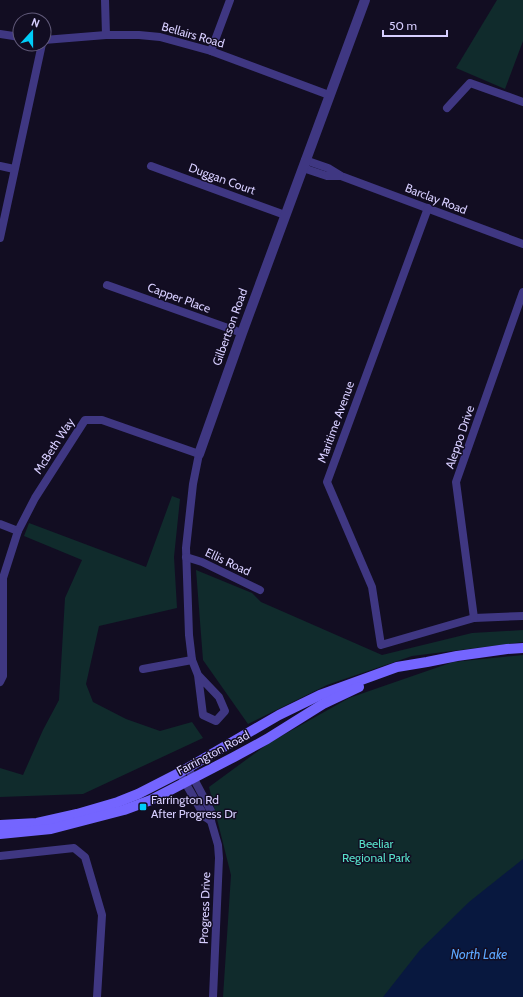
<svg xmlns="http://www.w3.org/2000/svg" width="523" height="997" font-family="Cabin,sans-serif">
  <rect width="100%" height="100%" fill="#120d22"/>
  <g fill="#102b2c">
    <path d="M497 0H523V41L505 89 456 68Z"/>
    <path d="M172 496 180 499 174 557 177 608 99 626 86 684 93 702 126 719 160 731 192 722 203 738 83 794 0 797V768L23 775 43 730 59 700 65 598 82 560 24 536 29 523 146 567Z"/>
    <path d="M196 570 252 593 261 602 382 655 472 633 523 630V642L412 656 327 685 248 724 203 660Z"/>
    <path d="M523 655V997H223L231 875 209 787 269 743 349 698 453 662Z"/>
  </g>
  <path fill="#08183f" d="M523 859V997H383L420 950 469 902Z"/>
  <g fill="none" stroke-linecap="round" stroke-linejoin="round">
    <g stroke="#3f3782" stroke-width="8">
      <path d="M105 0 106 35"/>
      <path d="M0 34 20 37"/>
      <path d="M44 40 106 35H139L160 37 211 51 329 95"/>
      <path d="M211 51 230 0"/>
      <path d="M447 108 470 83 523 102"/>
      <path d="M305 160 328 168 341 176 523 244"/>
      <path d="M0 166 14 169"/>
      <path d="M151 166 285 215"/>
      <path d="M303 168 327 176H340"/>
      <path d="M428 208 327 482 372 587 381 645 474 618 523 616"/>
      <path d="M0 238 42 44"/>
      <path d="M107 285 242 333"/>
      <path d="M0 524 18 531 35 498 85 420H102L199 454 193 484 186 548 189 635 192 660 198 675 203 715 216 721 225 711 219 697 198 675"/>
      <path d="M186 557 202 562 260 590"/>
      <path d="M474 618 456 482 523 292"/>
      <path d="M143 669 192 660"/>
      <path d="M0 682 3 676V578L18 531"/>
      <path d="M188 768 211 811V821L218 845 219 858 213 997"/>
      <path d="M182 777 205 817 211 821"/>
      <path d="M0 856 74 848 85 857 102 915 97 997"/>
    </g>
    <path stroke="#3f3782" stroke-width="10" d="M199 454 242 333 365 0"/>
    <g stroke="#7465ff" stroke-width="10">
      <path d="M0 825 37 823 77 814 118 802 138 794 179 773 279 715 320 695 397 667 427 662 457 656 507 649 523 648"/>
      <path d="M0 834 51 829 124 810 151 800 234 757 267 739 323 704 359 687"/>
    </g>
  </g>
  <rect fill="#00cdf9" stroke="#120d22" stroke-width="1.5" x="139" y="803" width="8" height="8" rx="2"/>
  <g text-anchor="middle" stroke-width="3" stroke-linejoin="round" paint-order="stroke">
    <g font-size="12" fill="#d7ceff" stroke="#120d22">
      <text transform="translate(193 35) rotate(16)" y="4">Bellairs Road</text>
      <text transform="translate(222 179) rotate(20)" y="4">Duggan Court</text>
      <text transform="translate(436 199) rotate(21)" y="4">Barclay Road</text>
      <text transform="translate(179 298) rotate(20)" y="4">Capper Place</text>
      <text transform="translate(230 327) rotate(-70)" y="4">Gilbertson Road</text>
      <text transform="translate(336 422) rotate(-70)" y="4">Maritime Avenue</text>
      <text transform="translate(460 437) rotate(-71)" y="4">Aleppo Drive</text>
      <text transform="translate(54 446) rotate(-57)" y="4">McBeth Way</text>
      <text transform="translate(228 562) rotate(25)" y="4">Ellis Road</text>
      <text transform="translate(213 753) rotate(-28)" y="4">Farrington Road</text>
      <text transform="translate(205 908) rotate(-88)" y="4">Progress Drive</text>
    </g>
    <g font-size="12" fill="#d7ceff" stroke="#120d22" text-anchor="start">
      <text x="151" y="804">Farrington Rd<tspan x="151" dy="14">After Progress Dr</tspan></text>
    </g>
    <g font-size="12" fill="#57e1c9" stroke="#120d22">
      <text x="376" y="848">Beeliar<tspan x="376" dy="14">Regional Park</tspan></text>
    </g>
    <g font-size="13" font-style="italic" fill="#5ca7ff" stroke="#120d22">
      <text x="479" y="959">North Lake</text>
    </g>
  </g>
  <g transform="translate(32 32) rotate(21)"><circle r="19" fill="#120d22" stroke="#615a7a"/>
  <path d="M0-3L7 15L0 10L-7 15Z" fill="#00cdf9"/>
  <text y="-6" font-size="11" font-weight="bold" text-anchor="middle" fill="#d7ceff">N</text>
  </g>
  <path d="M383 30v6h64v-6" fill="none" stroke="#d7ceff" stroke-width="2"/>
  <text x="389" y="30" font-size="12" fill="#d7ceff" stroke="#120d22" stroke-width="3" paint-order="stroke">50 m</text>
</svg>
